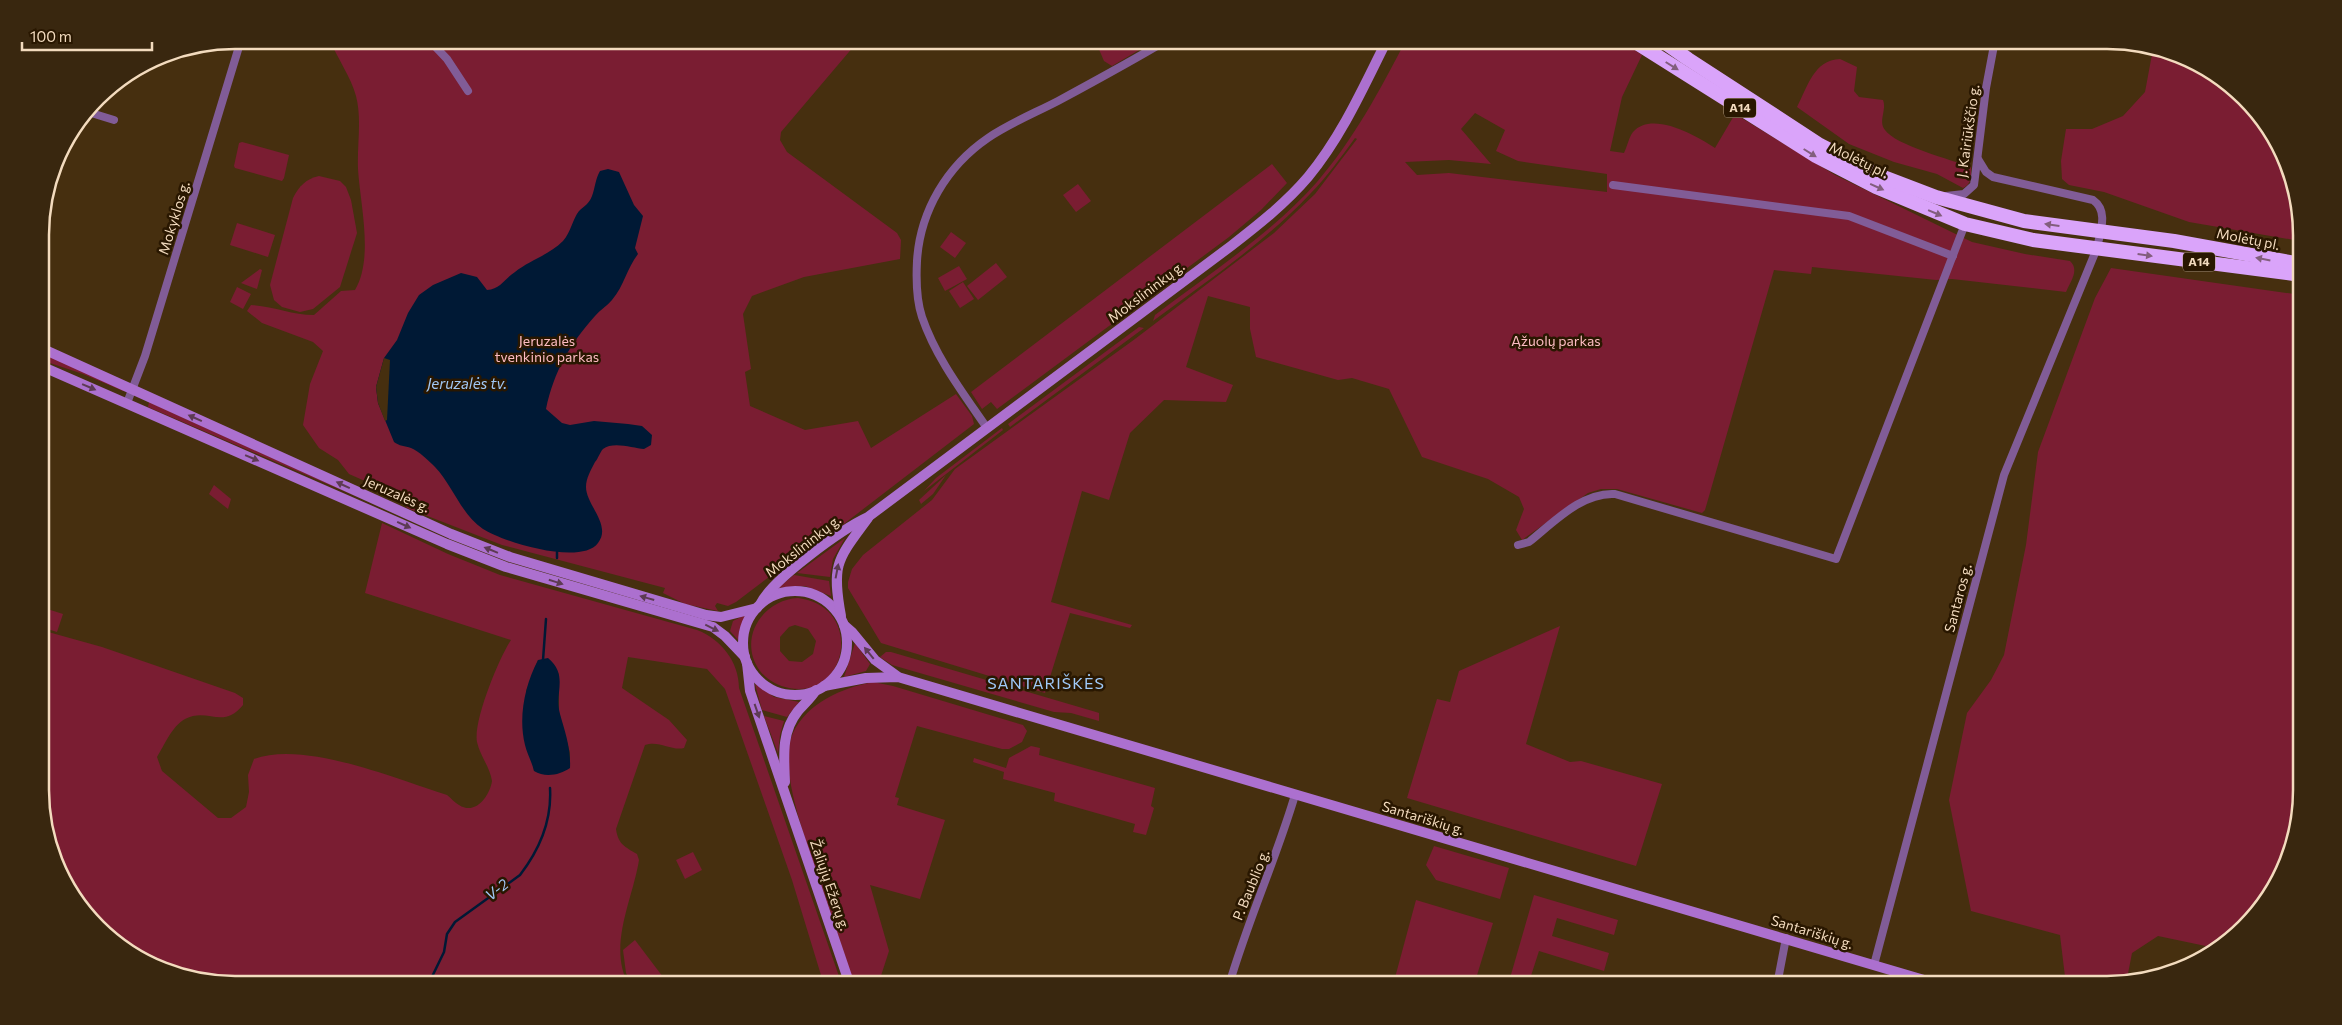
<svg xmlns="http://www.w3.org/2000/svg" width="2342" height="1025" font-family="Commissioner,sans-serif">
  <rect width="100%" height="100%" fill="#462f0f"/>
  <g fill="#7a1d32" fill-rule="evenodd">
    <path d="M330 40H880L854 46 781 132 780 140 787 152 897 233 901 240 900 259 804 277 752 296 743 314 751 369 745 372 750 406 805 430 858 421 871 448 956 394 972 416 974 424 793 563 790 561 736 602 728 606 717 603 715 606 718 611 685 604 663 593 665 588 502 545 407 508 399 496 349 474 338 460 319 448 303 425 310 384 323 351 313 342 262 323 247 311 251 305C273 306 292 315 314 315L341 291 355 290C374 258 360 204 358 169 357 144 362 119 356 96 351 77 337 58 330 40Z"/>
    <path d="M1095 40H1156L1112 66 1104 61Z"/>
    <path d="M1406 40H1619L1642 55 1622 97 1610 151 1624 153C1627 147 1629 137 1633 132 1652 110 1697 136 1715 148L1735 114 1835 175 1972 242 2025 254 2070 261C2080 270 2070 282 2066 292L1952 279 1936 280 1812 267 1811 274 1774 270 1705 510 1702 513 1617 489H1601L1588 493 1522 540 1516 530 1524 509 1519 497 1488 479 1422 457 1389 389 1352 378 1338 380 1256 357 1250 329V307L1208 296 1186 367 1233 385 1226 402 1164 400 1130 433 1109 500 1082 491 1051 602 1132 625 1130 628 1070 613 1045 693 881 643 848 588V582L852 569 863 555 932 500 955 469 1135 339 1274 233 1315 194 1357 139 1355 138C1341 157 1327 177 1310 194 1264 243 1207 281 1153 321L1155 315C1210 273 1271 234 1317 182 1354 139 1380 90 1406 40ZM1475 113 1505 130 1496 151 1518 161 1607 174V192L1449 173 1417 175 1405 162 1449 160 1491 164 1461 129Z"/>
    <path d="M2153 49 2182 55 2226 80 2262 116 2287 160 2300 209V241L2189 222 2104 192 2069 185 2062 179 2061 161 2066 129H2092L2123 116 2145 92Z"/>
    <path d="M1840 59 1857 67 1854 91 1859 97 1883 100C1887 110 1878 121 1885 130 1895 145 1952 160 1971 167 1971 175 1972 184 1963 188L1937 174 1894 162 1849 144 1797 107C1808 86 1814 60 1840 59Z"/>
    <path d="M242 142 289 155 284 178 282 181 235 168 234 166 239 143Z"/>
    <path d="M1272 164 1287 183 1261 210 1229 237 997 409 991 402 982 409 971 392Z"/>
    <path d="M319 176 340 181 346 187 351 200 357 233 340 287 313 309 300 312 282 307 274 300 270 285 293 198C299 186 306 179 319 176Z"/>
    <path d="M1078 184 1091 201 1076 212 1063 195Z"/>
    <path d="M237 223 275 235 268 257 230 245Z"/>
    <path d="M951 232 966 243 955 258 940 247Z"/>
    <path d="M996 263 1007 277 978 300 967 286Z"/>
    <path d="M959 266 967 279 945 291 938 278Z"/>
    <path d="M2111 268 2301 295 2302 791 2287 865 2262 909 2220 949 2158 936 2132 953 2126 984 2066 985 2060 935 1971 911 1949 800 1967 713 1991 680 2004 655 2026 545 2038 452 2095 298Z"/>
    <path d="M260 269 262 270 257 289 241 283Z"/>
    <path d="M963 282 974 299 960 308 949 291Z"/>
    <path d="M237 287 251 294 243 309 230 302Z"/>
    <path d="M1139 327 1144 328 1010 427 1008 424Z"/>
    <path d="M41 352 124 390 123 391 83 374 41 360Z"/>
    <path d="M149 402 362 499 148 407Z"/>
    <path d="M1002 428 1003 430 924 491 936 478Z"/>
    <path d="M946 475 933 494 921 504 919 500Z"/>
    <path d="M214 485 231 499 228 509 209 494Z"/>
    <path d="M382 523 448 554 500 575 697 630C721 639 739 662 739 688L842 985H824L792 880 725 689 707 669 628 657 622 688 669 720 687 740 684 748C671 751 659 740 645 745L616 829C618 844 625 847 637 854L639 860C633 899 607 947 629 985H234L160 970 116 945 80 909 55 865 42 816 41 630 102 647 235 693 243 698V705C223 730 208 707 185 719 172 726 164 746 157 757L162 771 218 818H231L246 807 249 792 248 775 254 759C304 740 396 779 447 795 451 798 455 803 459 805 476 816 490 795 492 781 490 767 480 756 477 742 473 721 499 658 511 640L365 593ZM538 660 559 674V712L570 753V768L534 771 526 691Z"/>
    <path d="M845 538 833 559 830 577 797 573Z"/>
    <path d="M794 575 829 581 831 596 805 586 778 588Z"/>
    <path d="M798 598C864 606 849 699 789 688 778 686 767 680 760 671 737 639 762 600 798 598ZM795 625 808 629 816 641 813 654 802 662 789 661 780 651V637L789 627Z"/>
    <path d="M41 607 63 614 57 632 41 627Z"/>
    <path d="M745 615 738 640 730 631 733 621Z"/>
    <path d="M1560 626 1526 744 1570 762 1581 761 1662 784 1636 866 1407 798 1437 699 1450 702 1459 671Z"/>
    <path d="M855 643 870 664 866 671 844 677Z"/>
    <path d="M886 652H891L1096 712 1099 713V721L1071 713 1054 712 892 665 880 657Z"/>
    <path d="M873 682 893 686 1023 725 1027 731 1022 742 1009 749H1002L917 726 895 797 899 798 897 805 945 820 920 899 870 885 889 951 878 985H854C844 952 833 920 822 887 810 851 776 769 793 733 807 703 842 688 873 682Z"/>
    <path d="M755 684 774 697 799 702 787 717 762 710Z"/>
    <path d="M764 716 784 721 780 735 778 753Z"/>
    <path d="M1031 746 1040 748 1039 755 1155 788 1151 806 1154 808 1146 835 1133 832 1135 824 1054 801 1055 793 1003 779 1004 772 973 762 974 758 1006 768 1009 758Z"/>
    <path d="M1434 846 1509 868 1500 899 1436 880 1426 865Z"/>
    <path d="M693 852 702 870 685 879 676 860Z"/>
    <path d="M1534 895 1618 920 1614 935 1557 918 1552 936 1609 953 1604 971 1539 951 1528 985H1508Z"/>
    <path d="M1416 900 1493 923 1474 985H1393Z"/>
    <path d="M635 940 669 985H633L626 973 623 950Z"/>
  </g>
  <g fill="#001935">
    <path d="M608 169 619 172 634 205 643 216 635 248 638 254C627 268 624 286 612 300 607 306 600 310 595 316 570 344 554 371 546 409L562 423 570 425 594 421 628 424 642 426 652 435 651 445 644 449C633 448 613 441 603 449 600 452 598 459 595 462 591 470 586 478 586 487 586 505 612 525 598 543 581 566 503 542 483 529 461 514 453 486 435 467 429 461 419 451 411 448 405 446 399 446 394 442L378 403 376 387 384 358 397 340 408 313 419 295 433 285 461 273 477 277 487 290C501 289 504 279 515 272 530 260 549 255 563 241 571 232 573 218 579 211 584 206 589 204 592 196 595 188 595 180 600 171Z"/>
    <path d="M548 658C569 676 554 692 560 714 565 732 571 748 570 768 560 775 545 778 534 771 532 762 527 754 525 745 518 717 525 685 538 660Z"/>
  </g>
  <path fill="#462f0f" d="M384 358 390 360 387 420 385 421 378 403 376 387Z"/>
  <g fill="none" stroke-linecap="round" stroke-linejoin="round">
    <g stroke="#001935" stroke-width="2.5">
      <path d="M557 558V552"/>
      <path d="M543 660 546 619"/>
      <path d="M428 985 444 952 447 934 455 922 520 875C540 849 552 821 550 788"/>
    </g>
    <g stroke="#815c97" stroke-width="8">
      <path d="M429 40 447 59 468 91"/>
      <path d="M88 112 114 120"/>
      <path d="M1613 185 1849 216 1953 256"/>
      <path d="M1946 196 1964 194 1974 185 1986 88 1995 40"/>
      <path d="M127 403 145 356 241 40"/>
      <path d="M987 428C963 393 936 358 922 317 916 299 916 280 917 261 920 211 947 166 988 138 1010 123 1035 113 1058 101 1095 81 1132 61 1167 40"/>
      <path d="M1518 545 1529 542C1554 522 1582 492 1615 494L1836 559 1965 224"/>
      <path d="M1874 965 2004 475 2097 248C2100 232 2109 211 2093 200L1993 177 1986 172 1978 159"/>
      <path d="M1229 985C1248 920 1276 859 1295 795"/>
      <path d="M1777 985 1786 938"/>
    </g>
    <g stroke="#ac70cf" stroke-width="10">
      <path d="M41 348 451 534 510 557 706 615 721 617 757 608"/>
      <path d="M41 366 447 544 506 567 713 627 725 636 745 657"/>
      <circle cx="795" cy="643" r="52"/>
      <path d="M761 603C773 579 842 529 868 517L1231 246C1258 225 1286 203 1308 177 1342 136 1364 86 1387 40"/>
      <path d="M841 616C831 563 838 559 868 518"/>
      <path d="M844 625 852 632 875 660 897 676"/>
      <path d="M747 663 750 691 850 985"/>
      <path d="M824 686 866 678 898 677 1941 985"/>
      <path d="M785 782C784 757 781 732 798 711 804 704 811 698 816 690"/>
    </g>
    <g stroke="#daa4fa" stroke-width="14">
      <path d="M1632 40 1816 156 1876 187 1965 224 2033 240 2301 275"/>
      <path d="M1661 40 1688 59 1820 145 1881 176 1936 197 2024 221 2174 241 2301 264"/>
    </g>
  </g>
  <defs><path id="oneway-solid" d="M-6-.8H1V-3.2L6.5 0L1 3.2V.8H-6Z" transform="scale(1.25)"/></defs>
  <g fill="#825e7d">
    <use href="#oneway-solid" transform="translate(1672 66) rotate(32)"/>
    <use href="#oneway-solid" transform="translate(1810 153) rotate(32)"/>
    <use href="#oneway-solid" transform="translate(1877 187) rotate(24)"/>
    <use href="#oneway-solid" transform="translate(1935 213) rotate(23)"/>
    <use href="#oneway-solid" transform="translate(2052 225) rotate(-172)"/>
    <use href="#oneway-solid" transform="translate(2145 255) rotate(8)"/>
    <use href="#oneway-solid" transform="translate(2263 259) rotate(-169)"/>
  </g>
  <g fill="#5d3b53">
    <use href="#oneway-solid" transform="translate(89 387) rotate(23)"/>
    <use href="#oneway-solid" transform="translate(195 418) rotate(-156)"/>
    <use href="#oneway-solid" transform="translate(252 458) rotate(23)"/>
    <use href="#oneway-solid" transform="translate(343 485) rotate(-155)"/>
    <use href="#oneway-solid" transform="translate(404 525) rotate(24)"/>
    <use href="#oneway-solid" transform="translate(491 550) rotate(-158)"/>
    <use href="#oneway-solid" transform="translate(837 571) rotate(-79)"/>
    <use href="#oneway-solid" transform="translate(556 582) rotate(17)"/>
    <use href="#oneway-solid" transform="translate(647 598) rotate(-164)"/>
    <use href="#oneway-solid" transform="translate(712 628) rotate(26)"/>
    <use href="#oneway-solid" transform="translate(869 653) rotate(-129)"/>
    <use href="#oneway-solid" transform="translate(757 711) rotate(71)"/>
  </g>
  <g text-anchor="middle" stroke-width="5" stroke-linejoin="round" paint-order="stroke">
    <g fill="#291700" stroke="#b6a085" stroke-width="1">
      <rect x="1724" y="98.5" width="32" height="19" rx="4"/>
      <rect x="2183" y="252.5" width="32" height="19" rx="4"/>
    </g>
    <g font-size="12" font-weight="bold" fill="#f3dbbe">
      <text x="1740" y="112">A14</text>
      <text x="2199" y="266">A14</text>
    </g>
    <g font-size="14" fill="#f3dbbe" stroke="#291700">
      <text transform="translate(1968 131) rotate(-82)" y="5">J. Kairiūkščio g.</text>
      <text transform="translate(1859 160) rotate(26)" y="5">Molėtų pl.</text>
      <text transform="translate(174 218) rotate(-73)" y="5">Mokyklos g.</text>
      <text transform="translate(2248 239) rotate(11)" y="5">Molėtų pl.</text>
      <text transform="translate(1146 292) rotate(-37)" y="5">Mokslininkų g.</text>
      <text transform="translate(397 494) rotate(24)" y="5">Jeruzalės g.</text>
      <text transform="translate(803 546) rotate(-38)" y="5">Mokslininkų g.</text>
      <text transform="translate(1958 598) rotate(-75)" y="5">Santaros g.</text>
      <text transform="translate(1423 818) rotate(17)" y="5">Santariškių g.</text>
      <text transform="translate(830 885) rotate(71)" y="5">Žaliųjų Ežerų g.</text>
      <text transform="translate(1251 885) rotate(-68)" y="5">P. Baublio g.</text>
      <text transform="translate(1812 932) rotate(17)" y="5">Santariškių g.</text>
    </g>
    <g font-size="14" fill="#fdbcc2" stroke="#291700">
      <text x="547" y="346">Jeruzalės<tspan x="547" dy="16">tvenkinio parkas</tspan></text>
      <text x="1556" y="346">Ąžuolų parkas</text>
    </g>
    <g font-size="15" font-style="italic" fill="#a0c7f3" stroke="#291700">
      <text x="467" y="389">Jeruzalės tv.</text>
      <text transform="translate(497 890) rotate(-38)" y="5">V-2</text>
    </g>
    <g font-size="16" letter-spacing="1" fill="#a0caf9" stroke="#291700">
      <text x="1046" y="689">SANTARIŠKĖS</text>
    </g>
  </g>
  <path d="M0 0H2342V1025H0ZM235 49H2107A186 186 0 0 1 2293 235V790A186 186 0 0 1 2107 976H235A186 186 0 0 1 49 790V235A186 186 0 0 1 235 49Z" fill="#39270f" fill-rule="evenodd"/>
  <path fill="none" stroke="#f3dbbe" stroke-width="2.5" d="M235 49H2107A186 186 0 0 1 2293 235V790A186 186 0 0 1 2107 976H235A186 186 0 0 1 49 790V235A186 186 0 0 1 235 49Z"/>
  <path d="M22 42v8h130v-8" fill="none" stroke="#f3dbbe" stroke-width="2.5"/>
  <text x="30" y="42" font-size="15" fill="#f3dbbe" stroke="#291700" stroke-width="4" paint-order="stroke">100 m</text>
</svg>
